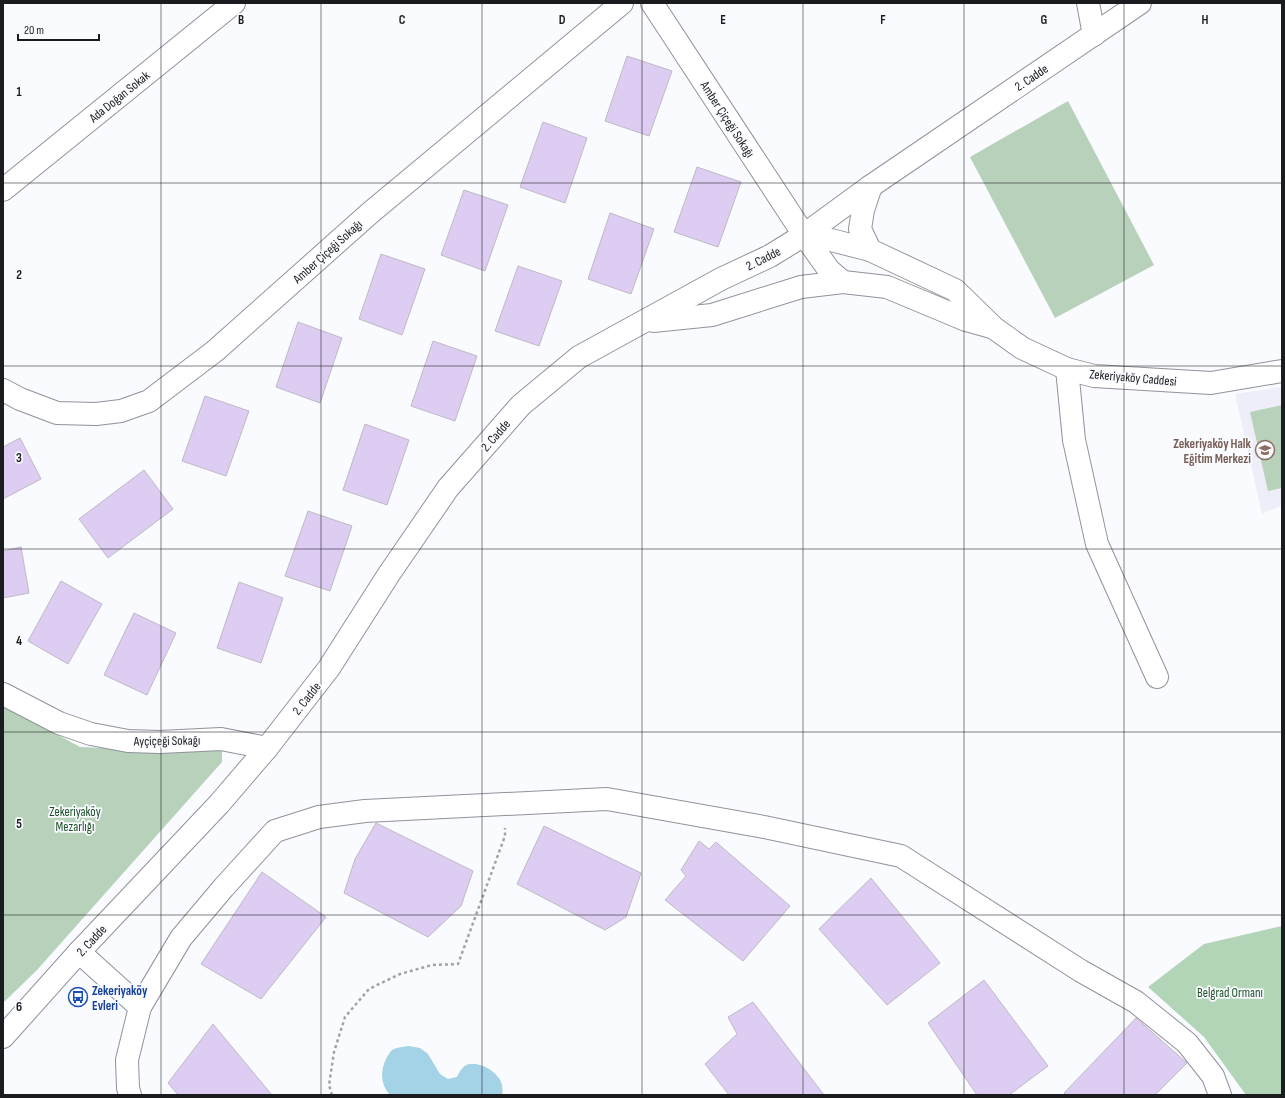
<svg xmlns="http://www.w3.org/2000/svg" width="1285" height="1098" font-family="'Sofia Sans Condensed',sans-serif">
  <rect width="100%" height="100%" fill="#fafbff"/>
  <path fill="#edeef8" d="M1282 387V505L1262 514 1235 394Z"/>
  <g fill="#b7d1ba">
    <path d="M1068 101 1154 265 1055 318 970 157Z"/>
    <path d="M1282 405V488L1268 491 1250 412Z"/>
    <path d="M3 705 80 747 156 750 222 747V762L37 970 3 1003Z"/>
  </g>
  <path fill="#b2d5b7" d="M1282 926V1095H1246L1204 1037 1148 987 1204 944Z"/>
  <path fill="#a4d2e6" d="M409 1046 420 1048 428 1054 440 1074 448 1079 457 1077C460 1071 463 1065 470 1064 471 1064 476 1064 476 1064 491 1067 506 1079 502 1095H390C380 1084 380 1070 387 1057 388 1056 390 1052 391 1051 395 1047 403 1047 409 1046Z"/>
  <g fill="#decdf3" stroke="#bebac3">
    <path d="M627 56 672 71 649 136 605 121Z"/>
    <path d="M543 122 587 138 565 203 520 187Z"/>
    <path d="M697 167 741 182 718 247 674 232Z"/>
    <path d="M464 190 508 205 485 271 441 255Z"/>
    <path d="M610 213 654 229 631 294 588 279Z"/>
    <path d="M381 254 425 269 402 335 359 319Z"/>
    <path d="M518 266 562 281 539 346 495 331Z"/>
    <path d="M298 322 342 338 320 403 276 387Z"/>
    <path d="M433 341 477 356 455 421 411 406Z"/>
    <path d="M205 396 249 411 226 476 182 461Z"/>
    <path d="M365 424 409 440 387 505 343 490Z"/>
    <path d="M20 438 41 479 3 499V447Z"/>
    <path d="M144 470 173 509 108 558 79 519Z"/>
    <path d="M308 511 352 526 330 591 285 576Z"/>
    <path d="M21 547 29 593 3 598V551Z"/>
    <path d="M61 581 102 604 68 664 28 641Z"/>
    <path d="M239 582 283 598 261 663 217 648Z"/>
    <path d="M134 613 176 633 147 695 104 675Z"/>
    <path d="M376 823 473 871 461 906 428 937 344 893 355 859Z"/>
    <path d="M544 826 641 873 626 917 605 930 517 884Z"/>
    <path d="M699 841 709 849 716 842 790 906 743 961 665 900 686 876 681 870Z"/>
    <path d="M262 872 326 917 261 999 201 964Z"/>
    <path d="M871 878 940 963 887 1005 819 929Z"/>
    <path d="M984 980 1048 1066 1009 1095H977L928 1023Z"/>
    <path d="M753 1002 824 1095H729L705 1064 737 1034 728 1017Z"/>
    <path d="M1136 1018 1187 1063 1155 1095H1066L1064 1093Z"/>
    <path d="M213 1024 272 1095H178L168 1083Z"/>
  </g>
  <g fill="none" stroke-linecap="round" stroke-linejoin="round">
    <defs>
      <g id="minor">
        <path d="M652 3 804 235 829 270 843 282"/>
        <path d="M1088 3 1094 35"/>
        <path d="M3 190 234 3"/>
        <path d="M804 235 831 240 870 250 955 290 994 328 1022 348 1067 369 1094 376 1211 383 1282 371"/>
        <path d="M870 250 860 229 863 210 871 186"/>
        <path d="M653 321 712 315 801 287 843 282 887 287 966 320 991 327"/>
        <path d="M1067 369 1074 440 1097 544 1157 677"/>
        <path d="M3 390 20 399 57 413 96 414 121 411 149 401 215 351 370 213 622 3"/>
        <path d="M3 694 59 723 91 734 128 741 160 742 221 739 267 748"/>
        <path d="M79 952 140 1007"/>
        <path d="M3 1037 79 952 219 804 267 748 329 668 389 574 448 488 521 405 579 357 721 279 770 256 804 235 871 186 1140 3"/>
        <path d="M130 1095 128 1088 127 1060 140 1007 181 938 224 887 275 831 319 817 365 811 607 799 764 827 901 856 1081 971 1136 1002 1187 1043 1213 1076 1220 1095"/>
      </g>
    </defs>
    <use href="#minor" stroke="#91929b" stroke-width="24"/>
    <path stroke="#a2a3a6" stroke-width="2.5" stroke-dasharray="3 3" stroke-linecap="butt" d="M332 1095 329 1085 334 1052 345 1017 369 989 400 974 432 965 458 964 505 836V828"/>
    <use href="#minor" stroke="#fff" stroke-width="22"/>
  </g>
  <path fill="none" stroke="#1b1c1f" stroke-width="1" stroke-opacity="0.55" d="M161 3V1095M321 3V1095M482 3V1095M642 3V1095M803 3V1095M964 3V1095M1124 3V1095M3 183H1282M3 366H1282M3 549H1282M3 732H1282M3 915H1282"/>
  <defs>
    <symbol id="school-ring" viewBox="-11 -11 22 22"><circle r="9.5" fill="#fafbff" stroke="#8d6e63" stroke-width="1.5"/><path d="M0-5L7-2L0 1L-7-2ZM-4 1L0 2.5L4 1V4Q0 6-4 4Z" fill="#8d6e63"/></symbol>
    <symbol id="bus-ring" viewBox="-11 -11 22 22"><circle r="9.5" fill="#fafbff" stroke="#1a4fb4" stroke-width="1.5"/><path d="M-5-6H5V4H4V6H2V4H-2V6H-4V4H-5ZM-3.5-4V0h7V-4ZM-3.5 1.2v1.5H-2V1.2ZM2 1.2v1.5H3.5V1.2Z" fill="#1a4fb4"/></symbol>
  </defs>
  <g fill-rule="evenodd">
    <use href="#school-ring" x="1254" y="439" width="22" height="22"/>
    <use href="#bus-ring" x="67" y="986" width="22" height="22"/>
  </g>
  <g text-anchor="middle" stroke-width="3.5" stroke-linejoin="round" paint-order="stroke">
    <g font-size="13" fill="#1b1c1f" stroke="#fafbff">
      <text transform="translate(1031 77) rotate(-34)" y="5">2. Cadde</text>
      <text transform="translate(119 96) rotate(-39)" y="5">Ada Doğan Sokak</text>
      <text transform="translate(728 119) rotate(57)" y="5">Amber Çiçeği Sokağı</text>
      <text transform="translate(327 251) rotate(-42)" y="5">Amber Çiçeği Sokağı</text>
      <text transform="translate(763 258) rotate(-27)" y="5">2. Cadde</text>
      <text transform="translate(1133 377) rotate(5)" y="5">Zekeriyaköy Caddesi</text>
      <text transform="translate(495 435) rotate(-49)" y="5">2. Cadde</text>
      <text transform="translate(306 698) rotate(-52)" y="5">2. Cadde</text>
      <text transform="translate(167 740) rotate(-1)" y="5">Ayçiçeği Sokağı</text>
      <text transform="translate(91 940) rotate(-47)" y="5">2. Cadde</text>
    </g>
    <g font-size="13" font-weight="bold" fill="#785e54" stroke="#fafbff" text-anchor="end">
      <text x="1251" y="448">Zekeriyaköy Halk<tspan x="1251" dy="15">Eğitim Merkezi</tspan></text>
    </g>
    <g font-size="13" fill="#1c5028" stroke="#fafbff">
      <text x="75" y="816">Zekeriyaköy<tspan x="75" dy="15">Mezarlığı</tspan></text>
      <text x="1230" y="997">Belgrad Ormanı</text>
    </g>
    <g font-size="13" font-weight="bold" fill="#164399" stroke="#fafbff" text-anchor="start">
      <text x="92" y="995">Zekeriyaköy<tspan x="92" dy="15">Evleri</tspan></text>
    </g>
  </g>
  <g font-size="13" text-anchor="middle" font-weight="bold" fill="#1b1c1f" stroke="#fafbff" stroke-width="3.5" stroke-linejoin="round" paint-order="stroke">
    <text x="241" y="24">B</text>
    <text x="402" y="24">C</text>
    <text x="562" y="24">D</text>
    <text x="723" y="24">E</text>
    <text x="883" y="24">F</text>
    <text x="1044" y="24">G</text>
    <text x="1205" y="24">H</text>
    <text x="19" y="96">1</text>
    <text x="19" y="279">2</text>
    <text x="19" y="462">3</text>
    <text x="19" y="645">4</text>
    <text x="19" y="828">5</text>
    <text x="19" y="1011">6</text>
  </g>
  <rect width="1285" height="1098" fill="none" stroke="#1b1c1f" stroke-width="8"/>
  <path d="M18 34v6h81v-6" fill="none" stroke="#1b1c1f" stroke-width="2"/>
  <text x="24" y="34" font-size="12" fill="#1b1c1f" stroke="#fafbff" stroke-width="3" paint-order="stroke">20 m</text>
</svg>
